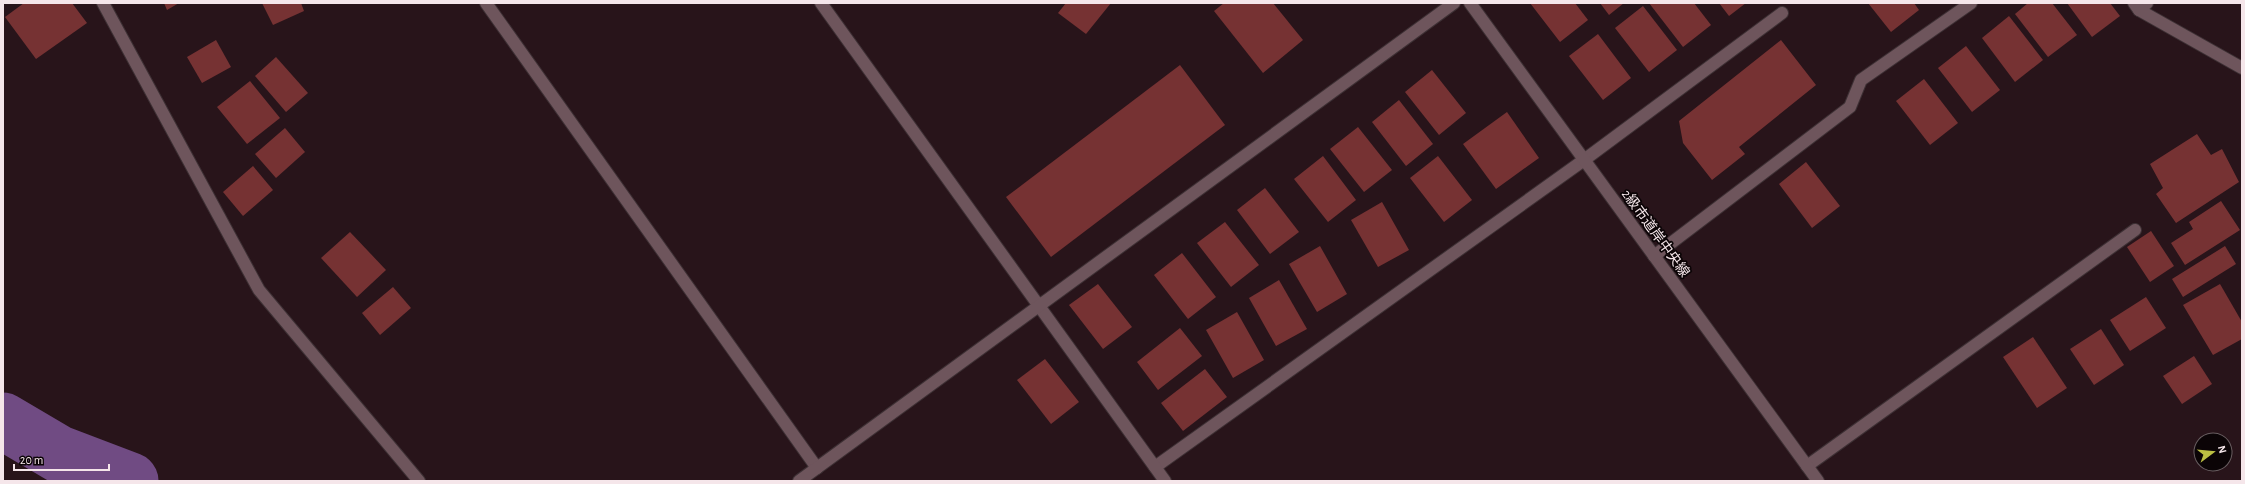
<svg xmlns="http://www.w3.org/2000/svg" width="2245" height="484" font-family="'Alegreya Sans','Noto Sans JP',sans-serif">
  <rect width="100%" height="100%" fill="#28141a"/>
  <g fill="none" stroke-linecap="round" stroke-linejoin="round">
    <path stroke="#704b83" stroke-width="57" d="M3 421 59 454 130 481"/>
  </g>
  <g fill="#763233">
    <path d="M24 3H72L87 23 36 59 5 17Z"/>
    <path d="M164 3H179L167 10Z"/>
    <path d="M262 3H301L304 11 273 25Z"/>
    <path d="M1066 3H1111L1086 34 1058 13Z"/>
    <path d="M1224 3H1273L1303 40 1263 73 1214 11Z"/>
    <path d="M1530 3H1575L1588 20 1560 42Z"/>
    <path d="M1600 3H1624L1609 15Z"/>
    <path d="M1649 3H1694L1711 25 1683 47Z"/>
    <path d="M1719 3H1746L1729 16Z"/>
    <path d="M1868 3H1914L1919 10 1891 32Z"/>
    <path d="M2028 3H2052L2077 35 2048 57 2015 14Z"/>
    <path d="M2067 3H2110L2120 16 2092 37Z"/>
    <path d="M1643 6 1677 50 1649 72 1615 28Z"/>
    <path d="M2009 16 2043 60 2015 82 1982 38Z"/>
    <path d="M1598 34 1631 78 1603 100 1569 56Z"/>
    <path d="M216 40 231 67 202 83 187 57Z"/>
    <path d="M1781 40 1816 85 1739 147 1745 154 1712 180 1683 143 1679 121Z"/>
    <path d="M1966 46 2000 90 1972 112 1938 68Z"/>
    <path d="M276 57 308 93 286 112 255 76Z"/>
    <path d="M1180 65 1225 125 1051 257 1006 197Z"/>
    <path d="M1432 70 1466 113 1439 135 1405 92Z"/>
    <path d="M1924 79 1958 123 1930 145 1896 101Z"/>
    <path d="M250 81 280 118 247 144 217 107Z"/>
    <path d="M1399 100 1433 144 1406 166 1372 122Z"/>
    <path d="M1507 112 1539 158 1496 189 1463 144Z"/>
    <path d="M1358 127 1392 170 1364 192 1330 149Z"/>
    <path d="M285 128 305 152 276 178 255 154Z"/>
    <path d="M2197 134 2211 155 2222 149 2239 182 2176 223 2156 194 2163 188 2150 164Z"/>
    <path d="M1323 156 1356 200 1328 222 1294 179Z"/>
    <path d="M1438 156 1472 200 1444 222 1410 178Z"/>
    <path d="M1806 162 1840 206 1812 228 1779 184Z"/>
    <path d="M253 166 273 190 243 216 223 192Z"/>
    <path d="M1265 188 1299 232 1270 254 1237 210Z"/>
    <path d="M2221 201 2240 230 2185 265 2171 243 2193 229 2189 222Z"/>
    <path d="M1382 202 1409 250 1378 267 1351 220Z"/>
    <path d="M1225 222 1259 265 1231 287 1197 243Z"/>
    <path d="M2151 231 2174 266 2150 282 2127 247Z"/>
    <path d="M350 232 386 270 357 297 321 258Z"/>
    <path d="M1320 246 1347 294 1317 312 1289 264Z"/>
    <path d="M2225 246 2236 264 2183 297 2172 279Z"/>
    <path d="M1182 253 1216 297 1188 319 1154 275Z"/>
    <path d="M1279 280 1307 329 1276 346 1249 298Z"/>
    <path d="M1098 284 1132 327 1103 349 1069 305Z"/>
    <path d="M2220 284 2242 322V339L2213 355 2183 305Z"/>
    <path d="M393 287 411 308 380 335 362 313Z"/>
    <path d="M2146 297 2166 328 2130 351 2110 320Z"/>
    <path d="M1237 312 1264 360 1233 378 1206 330Z"/>
    <path d="M1180 328 1202 356 1158 390 1137 362Z"/>
    <path d="M2101 329 2124 365 2094 385 2070 349Z"/>
    <path d="M2033 337 2067 388 2037 408 2003 357Z"/>
    <path d="M2194 356 2212 384 2182 404 2163 376Z"/>
    <path d="M1045 359 1079 402 1051 424 1017 380Z"/>
    <path d="M1205 369 1227 397 1183 431 1161 403Z"/>
  </g>
  <g fill="none" stroke-linecap="round" stroke-linejoin="round">
    <defs>
      <g id="lane">
        <path d="M2139 10 2147 3"/>
        <path d="M1654 256 1850 107 1861 80 1971 3"/>
        <path d="M1807 466 2135 230"/>
        <path d="M1155 467 1584 160 1782 13"/>
      </g>
      <g id="street">
        <path d="M103 3 259 290 419 481"/>
        <path d="M486 3 817 468"/>
        <path d="M821 3 1165 481"/>
        <path d="M2134 3 2139 10 2242 68"/>
        <path d="M799 481 1454 3"/>
      </g>
      <path id="secondary" d="M1470 3 1818 481"/>
    </defs>
    <use href="#lane" stroke="#3d3034" stroke-width="14"/>
    <use href="#street" stroke="#3d3034" stroke-width="14"/>
    <use href="#secondary" stroke="#3d3034" stroke-width="14"/>
    <use href="#lane" stroke="#6e555c" stroke-width="12"/>
    <use href="#street" stroke="#6e555c" stroke-width="12"/>
    <use href="#secondary" stroke="#6e555c" stroke-width="12"/>
  </g>
  <g text-anchor="middle" stroke-width="3.5" stroke-linejoin="round" paint-order="stroke">
    <g font-size="14" fill="#f5e6ea" stroke="#0b0406">
      <text transform="translate(1656 233) rotate(54)" y="5">2級市道岸中央線</text>
    </g>
  </g>
  <rect width="2245" height="484" fill="none" stroke="#f5e6ea" stroke-width="8"/>
  <g transform="translate(2213 452) rotate(74)"><circle r="19" fill="#0b0406" stroke="#695e61"/>
  <path d="M0-3L7 15L0 10L-7 15Z" fill="#bcbf43"/>
  <text y="-6" font-size="11" font-weight="bold" text-anchor="middle" fill="#f5e6ea">N</text>
  </g>
  <path d="M14 464v6h95v-6" fill="none" stroke="#f5e6ea" stroke-width="2"/>
  <text x="20" y="464" font-size="12" fill="#f5e6ea" stroke="#0b0406" stroke-width="3" paint-order="stroke">20 m</text>
</svg>
